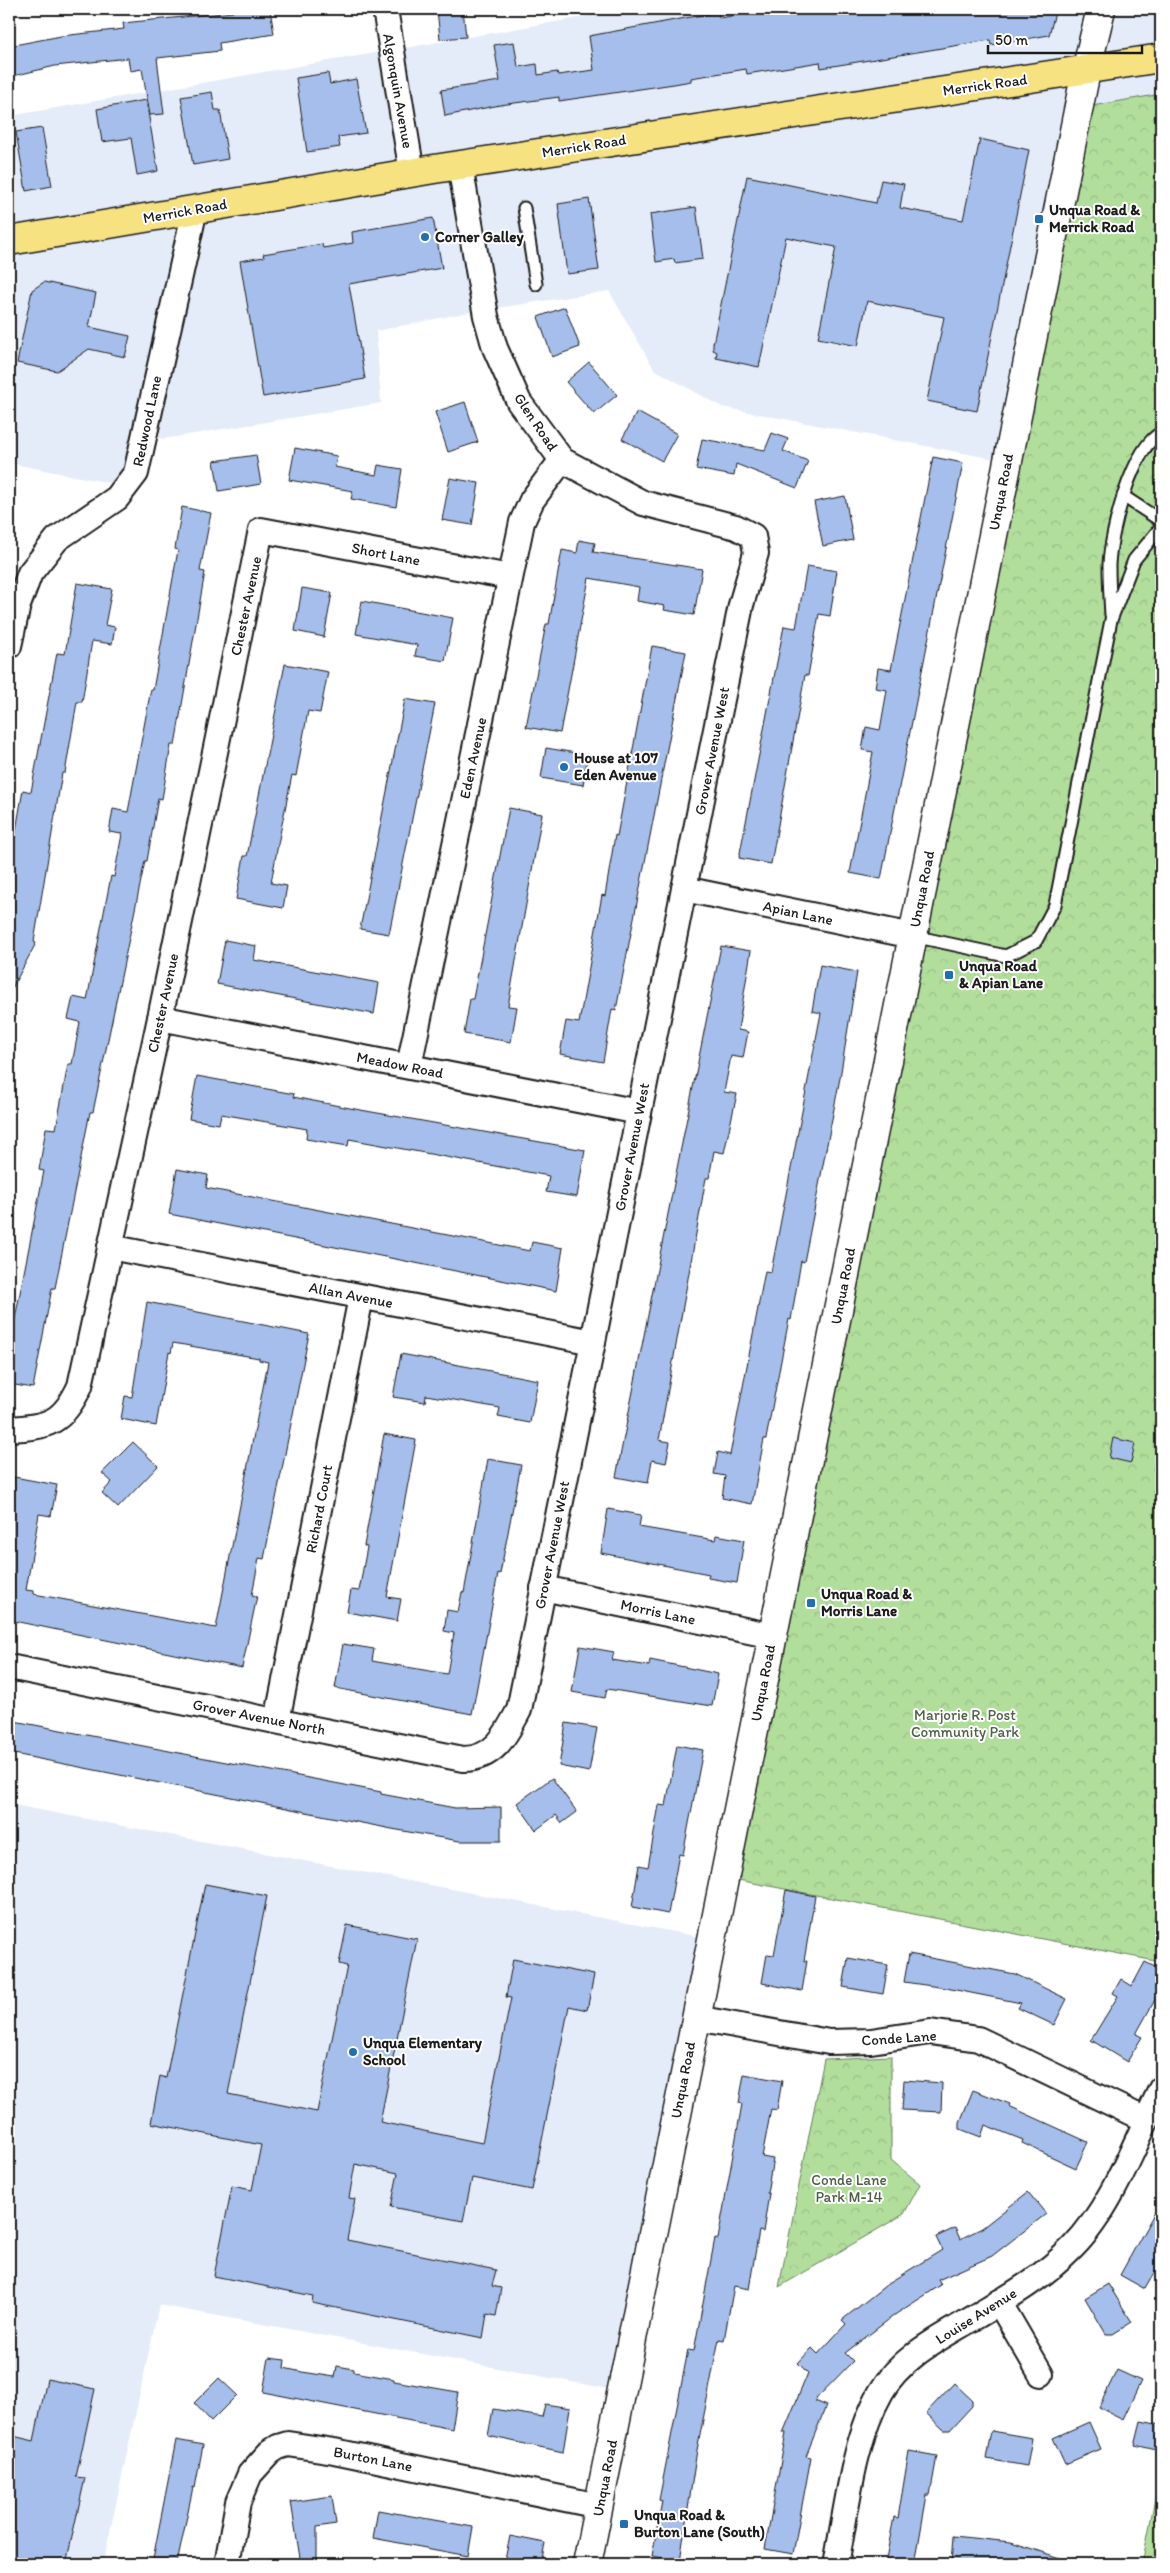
<svg xmlns="http://www.w3.org/2000/svg" width="1170" height="2573" font-family="Itim,sans-serif">
  <defs>
    <pattern id="park-crowns" width="20" height="18" patternUnits="userSpaceOnUse" patternTransform="scale(1.25)"><rect width="20" height="18" fill="#b2de9c"/><path d="M2 6a3 3 0 1 1 6 0M12 15a3 3 0 1 1 6 0" fill="none" stroke="#98be86"/></pattern>
  </defs>
  <rect width="100%" height="100%" fill="#fff"/>
  <filter id="ink" filterUnits="userSpaceOnUse"><feTurbulence type="fractalNoise" baseFrequency=".02" numOctaves="2"/><feDisplacementMap in="SourceGraphic" scale="10" xChannelSelector="R" yChannelSelector="G"/><feConvolveMatrix kernelMatrix="1 2 1 2 8 2 1 2 1" color-interpolation-filters="sRGB"/></filter>
  <g filter="url(#ink)">
    <g fill="#e4ecf9">
      <path d="M630 9H1161V94L1015 463 722 407 654 369 609 291 464 313 376 331 381 403 163 439 132 431 120 485 9 463V116Z"/>
      <path d="M9 1804 721 1941 626 2392 159 2305 103 2564H9Z"/>
    </g>
    <path fill="#b2de9c" stroke="#677d5c" d="M1161 2469V2564H1142Z"/>
    <g fill="url(#park-crowns)" stroke="#677d5c">
      <path d="M1161 94V1962L733 1879 1086 107Z"/>
      <path d="M891 2056V2160L920 2184 904 2214 779 2287 824 2059Z"/>
    </g>
    <g fill="#a5beeb" stroke="#1c1c1c">
      <path d="M232 9H270L274 34 219 43 220 51 157 58 164 114 150 115 142 69 130 71 128 58 55 66 9 77V46L61 36 124 29 123 23 233 12Z"/>
      <path d="M437 9H463L466 37 440 39Z"/>
      <path d="M777 9H1056L1049 35 991 45 990 40 821 68 820 62 747 74 746 69 691 78V81L674 84 559 101V97L500 105 445 116 441 90 500 81 494 45 514 42 518 67 537 64 538 75 557 72 558 75 594 70 589 36 718 12 719 18Z"/>
      <path d="M328 73 330 84 356 79 366 133 338 137 340 147 307 152 296 78Z"/>
      <path d="M212 92 215 110H220L228 159 193 165 181 97Z"/>
      <path d="M146 100 158 171 137 175 131 138 102 142 97 109Z"/>
      <path d="M42 128 52 186 26 191 16 132Z"/>
      <path d="M980 139 1029 150 977 411 927 401 944 317 867 301 858 346 818 338 836 247 786 237 759 367 716 358 717 352 713 350V344L747 176 876 203 881 180 904 184 900 208 963 220Z"/>
      <path d="M589 199 599 270 567 274 558 204Z"/>
      <path d="M696 207 703 259 675 263 674 259 656 262 650 214Z"/>
      <path d="M433 218 442 268 349 284 365 379 263 397 240 261 264 257 263 254 322 244 323 248 353 243 352 232Z"/>
      <path d="M44 282 96 293 89 327 130 336 125 357 89 349 57 371 17 363 32 290Z"/>
      <path d="M565 307 580 347 552 357 538 317Z"/>
      <path d="M589 362 617 395 594 414 566 382Z"/>
      <path d="M465 402 478 442 448 452 435 412Z"/>
      <path d="M637 412 677 434 662 461 622 439Z"/>
      <path d="M772 433 788 439 783 451 808 461 797 488 736 464 734 476 696 469 702 439 765 450Z"/>
      <path d="M295 448 337 456 335 467 376 475 378 465 402 469 396 507 351 499 353 491 289 480Z"/>
      <path d="M256 455 261 484 219 491 214 461Z"/>
      <path d="M933 457 963 463 881 879 850 873 873 752 862 750 866 727 880 730 887 690 875 688 878 668 891 670Z"/>
      <path d="M450 478 479 483 472 525 442 520Z"/>
      <path d="M845 496 853 540 823 546 814 502Z"/>
      <path d="M182 507 211 513 200 571 205 572 175 745H171L162 799 158 798 147 861H145L93 1112H90L55 1288H52L33 1388 9 1384V1349L44 1171 39 1170 46 1128 56 1129 68 1064H72L80 1022 68 1019 73 997 87 1000 111 876 114 877 122 834 109 832 113 809 128 812 151 689 153 690 178 550 175 549Z"/>
      <path d="M579 540 595 543 593 552 702 569 694 615 664 610 665 606 637 601 639 587 589 578 560 733 526 727 546 624H549L562 550 577 553Z"/>
      <path d="M807 566 837 571 830 616 819 614 808 676 805 675 771 864 739 858 784 626 796 628Z"/>
      <path d="M77 583 112 589 105 625 115 627 112 644 92 641 82 702H77L65 773H62L34 942 36 943 9 994V859H11L23 790 31 792 57 653 65 654Z"/>
      <path d="M302 588 332 593 324 637 295 631Z"/>
      <path d="M362 601 453 618 445 661 415 656 417 645 356 634Z"/>
      <path d="M652 646 686 652 616 1010 612 1009 603 1062 560 1054 566 1021 579 1023 602 895 605 896 615 835 617 836Z"/>
      <path d="M285 664 328 672 320 713 308 711 296 776 292 775 279 839 271 883 287 886 283 908 236 899 244 856H247Z"/>
      <path d="M405 699 435 704 389 934 360 929Z"/>
      <path d="M546 748 588 755 583 785 541 778Z"/>
      <path d="M509 808 542 814 508 1006 517 1007 511 1042 464 1034 470 999H473Z"/>
      <path d="M225 940 256 946 254 960 379 983 374 1014 217 984Z"/>
      <path d="M721 946 751 951 738 1030 748 1032 743 1058 731 1056 724 1092 737 1094 724 1153 714 1151 709 1178H706L659 1440 670 1442 666 1463 652 1460 648 1483 616 1477Z"/>
      <path d="M820 965 857 972 840 1078 804 1262 801 1261 791 1320 789 1319 766 1439H764L752 1504 722 1498 725 1476 714 1474 718 1452 730 1455 765 1271 771 1272 821 1013 812 1011Z"/>
      <path d="M197 1076 294 1094 293 1097 355 1109 585 1150 577 1197 546 1192 549 1176 349 1139 348 1146 306 1139 307 1129 221 1114 219 1124 189 1119Z"/>
      <path d="M177 1169 208 1175 206 1188 530 1251 532 1242 563 1248 556 1291 169 1214Z"/>
      <path d="M147 1302 309 1334 264 1559 259 1558 252 1595 257 1596 242 1668 9 1620V1507L14 1477 57 1485 51 1516 39 1514 26 1590 34 1591V1594L216 1628 268 1362 259 1360V1358L173 1343 171 1353 169 1352 156 1426 121 1419 125 1396 132 1397Z"/>
      <path d="M401 1354 538 1380 530 1423 498 1417 500 1408 426 1395 425 1402 393 1397Z"/>
      <path d="M384 1434 416 1440 387 1597 401 1599 397 1621 347 1612 351 1590 359 1591 367 1547 364 1546Z"/>
      <path d="M1113 1438 1135 1443 1131 1463 1109 1458Z"/>
      <path d="M133 1442 158 1466 118 1508 102 1493 112 1482 102 1473Z"/>
      <path d="M488 1459 521 1465 500 1574 498 1573 472 1714 335 1688 343 1644 374 1649 372 1661 447 1674 454 1633 444 1631 447 1610 458 1612 462 1592 464 1593Z"/>
      <path d="M608 1509 641 1515 639 1527 715 1540 716 1535 744 1540 737 1583 708 1578 709 1574 601 1553Z"/>
      <path d="M580 1646 614 1652 612 1660 649 1666 650 1660 718 1674 712 1706 607 1689 605 1698 572 1692Z"/>
      <path d="M9 1720 381 1792V1794L455 1808 501 1807V1841H459L392 1829 9 1753Z"/>
      <path d="M566 1723 597 1728 589 1772 559 1766Z"/>
      <path d="M677 1745 703 1750 683 1855 679 1854 668 1914 632 1907 639 1865 648 1867 659 1805 666 1806Z"/>
      <path d="M552 1778 577 1812 562 1823 556 1815 536 1830 517 1803Z"/>
      <path d="M205 1884 267 1896 228 2094 317 2112 347 1966 339 1964 347 1925 417 1939 380 2122 482 2143 511 1998 506 1997 513 1959 594 1975 587 2010 569 2006 532 2190 472 2178 463 2221 391 2207 398 2173 355 2164 349 2198 355 2199 347 2240 496 2270 492 2286 501 2288 496 2316 487 2314 483 2338 312 2303 313 2296 214 2276 232 2186 252 2190 261 2145 151 2123 160 2076 166 2078Z"/>
      <path d="M786 1890 815 1896 804 1961H807L802 1991 762 1983 767 1954 774 1955Z"/>
      <path d="M909 1954 1015 1974 1067 1999 1054 2025 1018 2008 1021 2003 946 1988 904 1982Z"/>
      <path d="M848 1958 888 1965 883 1994 843 1987Z"/>
      <path d="M1145 1962 1161 1970V1989L1136 2034 1142 2037 1127 2062 1091 2040 1118 1996 1113 1993 1121 1979 1132 1986Z"/>
      <path d="M744 2074 782 2081 777 2110 771 2109 762 2157 773 2159 767 2193 769 2194 763 2232 759 2231 749 2289 734 2286 724 2340 719 2339 697 2450 680 2561 652 2556 662 2501 659 2500 688 2350 694 2351 715 2238 718 2239 742 2104 739 2103Z"/>
      <path d="M904 2080 942 2083 941 2112 902 2110Z"/>
      <path d="M973 2090 1010 2104 1009 2106 1088 2142 1076 2168 1022 2143 1023 2140 985 2125 981 2137 960 2129V2122Z"/>
      <path d="M1028 2192 1046 2214 992 2256 938 2280 941 2285 896 2314 845 2353 853 2361 814 2401 826 2406 806 2456 811 2457 793 2554 765 2549 786 2433H783L808 2373 798 2363 812 2348 818 2354 846 2324 842 2320 890 2282 942 2250 936 2237 955 2228 960 2239 982 2228Z"/>
      <path d="M1161 2201V2261L1145 2289 1120 2275Z"/>
      <path d="M1108 2284 1132 2322 1113 2334H1106L1085 2298Z"/>
      <path d="M269 2358 285 2360 284 2368 302 2372 335 2377 337 2366 354 2369V2372L394 2379V2381L458 2392 452 2429 263 2392Z"/>
      <path d="M1117 2370 1141 2381 1123 2419 1099 2407Z"/>
      <path d="M219 2378 237 2395 211 2421 194 2403Z"/>
      <path d="M47 2379 95 2389 76 2477 85 2478 66 2564H9V2435L34 2441Z"/>
      <path d="M954 2383 972 2400V2406L950 2430H944L926 2413Z"/>
      <path d="M545 2404 570 2408 563 2452 488 2436 493 2409 542 2417Z"/>
      <path d="M1141 2421 1161 2425 1156 2450 1135 2445Z"/>
      <path d="M1089 2422 1101 2449 1065 2464 1053 2438Z"/>
      <path d="M991 2431 1032 2438 1027 2466 986 2459Z"/>
      <path d="M176 2440 203 2445 195 2488 193 2487 177 2564H152Z"/>
      <path d="M909 2451 937 2456 930 2495H927L915 2564H885L894 2517 898 2518Z"/>
      <path d="M332 2496 336 2524 317 2527V2564H301L291 2502Z"/>
      <path d="M378 2510 473 2527 468 2556 373 2538Z"/>
      <path d="M510 2536 545 2543 541 2564H504Z"/>
      <path d="M953 2536 1011 2542 1069 2561 1068 2564H951Z"/>
    </g>
    <g fill="none" stroke-linecap="round" stroke-linejoin="round">
      <defs>
        <g id="service">
          <path d="M524 208 536 284"/>
          <path d="M1123 496 1161 521"/>
          <path d="M1111 615C1110 599 1109 582 1109 565 1110 534 1132 447 1161 433"/>
          <path d="M913 936 1006 956 1036 941 1055 905 1111 620 1134 560 1161 527"/>
        </g>
        <g id="minor">
          <path d="M385 9 412 173"/>
          <path d="M9 646 18 605 30 573 57 539 117 498 136 473 195 209"/>
          <path d="M684 889 913 936"/>
          <path d="M160 1018 639 1112"/>
          <path d="M409 1066 522 522 532 500 562 460"/>
          <path d="M110 1247 593 1342"/>
          <path d="M9 1429C48 1427 63 1423 80 1386L160 1018 261 530 510 577"/>
          <path d="M543 1588 773 1636"/>
          <path d="M9 1667 463 1759C494 1759 506 1735 519 1710L741 605 756 553 753 536 736 527 643 503 562 460 519 402 495 348 486 316 460 165"/>
          <path d="M277 1721 361 1297"/>
          <path d="M696 2018 829 2042 871 2041 930 2032 978 2039 1146 2120"/>
          <path d="M999 2302 1041 2374"/>
          <path d="M227 2564 238 2502 250 2474 270 2452 278 2447 288 2444 334 2451 599 2506"/>
          <path d="M836 2564C847 2509 853 2441 881 2392 899 2360 934 2341 965 2323 1002 2301 1042 2279 1073 2247 1112 2208 1137 2138 1161 2089"/>
        </g>
        <path id="tertiary" d="M587 2564 1086 71 1101 9"/>
        <path id="primary" d="M9 241 434 169 1161 58"/>
      </defs>
      <use href="#service" stroke="#1c1c1c" stroke-width="15"/>
      <use href="#minor" stroke="#1c1c1c" stroke-width="28"/>
      <use href="#tertiary" stroke="#1c1c1c" stroke-width="31"/>
      <use href="#primary" stroke="#1c1c1c" stroke-width="31"/>
      <use href="#service" stroke="#fff" stroke-width="11"/>
      <use href="#minor" stroke="#fff" stroke-width="24"/>
      <use href="#tertiary" stroke="#fff" stroke-width="28"/>
      <use href="#primary" stroke="#f6e281" stroke-width="28"/>
    </g>
  </g>
  <g fill="#1f6fb2" stroke="#fff" stroke-width="2">
    <rect x="1034" y="214" width="10" height="10" rx="2.5"/>
    <circle cx="425" cy="237" r="5"/>
    <circle cx="564" cy="767" r="5"/>
    <rect x="944" y="970" width="10" height="10" rx="2.5"/>
    <rect x="806" y="1598" width="10" height="10" rx="2.5"/>
    <circle cx="353" cy="2052" r="5"/>
    <rect x="619" y="2519" width="10" height="10" rx="2.5"/>
  </g>
  <g text-anchor="middle" stroke-width="4" stroke-linejoin="round" paint-order="stroke">
    <g font-size="15" fill="#1c1c1c" stroke="#fff">
      <text transform="translate(985 85) rotate(-8)" y="5">Merrick Road</text>
      <text transform="translate(398 91) rotate(80)" y="5">Algonquin Avenue</text>
      <text transform="translate(584 146) rotate(-9)" y="5">Merrick Road</text>
      <text transform="translate(185 211) rotate(-10)" y="5">Merrick Road</text>
      <text transform="translate(147 421) rotate(-78)" y="5">Redwood Lane</text>
      <text transform="translate(536 422) rotate(56)" y="5">Glen Road</text>
      <text transform="translate(1001 492) rotate(-79)" y="5">Unqua Road</text>
      <text transform="translate(386 554) rotate(11)" y="5">Short Lane</text>
      <text transform="translate(246 606) rotate(-78)" y="5">Chester Avenue</text>
      <text transform="translate(712 751) rotate(-79)" y="5">Grover Avenue West</text>
      <text transform="translate(473 758) rotate(-78)" y="5">Eden Avenue</text>
      <text transform="translate(922 889) rotate(-79)" y="5">Unqua Road</text>
      <text transform="translate(798 913) rotate(12)" y="5">Apian Lane</text>
      <text transform="translate(163 1003) rotate(-78)" y="5">Chester Avenue</text>
      <text transform="translate(400 1065) rotate(11)" y="5">Meadow Road</text>
      <text transform="translate(632 1147) rotate(-79)" y="5">Grover Avenue West</text>
      <text transform="translate(843 1286) rotate(-79)" y="5">Unqua Road</text>
      <text transform="translate(351 1295) rotate(11)" y="5">Allan Avenue</text>
      <text transform="translate(319 1509) rotate(-79)" y="5">Richard Court</text>
      <text transform="translate(552 1545) rotate(-79)" y="5">Grover Avenue West</text>
      <text transform="translate(658 1612) rotate(12)" y="5">Morris Lane</text>
      <text transform="translate(763 1683) rotate(-79)" y="5">Unqua Road</text>
      <text transform="translate(259 1717) rotate(11)" y="5">Grover Avenue North</text>
      <text transform="translate(899 2038) rotate(-4)" y="5">Conde Lane</text>
      <text transform="translate(683 2080) rotate(-79)" y="5">Unqua Road</text>
      <text transform="translate(976 2316) rotate(-32)" y="5">Louise Avenue</text>
      <text transform="translate(373 2459) rotate(11)" y="5">Burton Lane</text>
      <text transform="translate(605 2478) rotate(-79)" y="5">Unqua Road</text>
    </g>
    <g font-size="15" font-weight="bold" fill="#1c1c1c" stroke="#fff" text-anchor="start">
      <text x="1049" y="215">Unqua Road &amp;<tspan x="1049" dy="17">Merrick Road</tspan></text>
      <text x="435" y="242">Corner Galley</text>
      <text x="574" y="763">House at 107<tspan x="574" dy="17">Eden Avenue</tspan></text>
      <text x="959" y="971">Unqua Road<tspan x="959" dy="17">&amp; Apian Lane</tspan></text>
      <text x="821" y="1599">Unqua Road &amp;<tspan x="821" dy="17">Morris Lane</tspan></text>
      <text x="363" y="2048">Unqua Elementary<tspan x="363" dy="17">School</tspan></text>
      <text x="634" y="2520">Unqua Road &amp;<tspan x="634" dy="17">Burton Lane (South)</tspan></text>
    </g>
    <g font-size="15" fill="#506049" stroke="#fff">
      <text x="965" y="1720">Marjorie R. Post<tspan x="965" dy="17">Community Park</tspan></text>
      <text x="849" y="2185">Conde Lane<tspan x="849" dy="17">Park M-14</tspan></text>
    </g>
  </g>
  <rect width="1170" height="2573" fill="none" stroke="#fff" stroke-width="30"/>
  <rect x="15" y="15" width="1140" height="2543" fill="none" stroke="#1c1c1c" stroke-width="2" filter="url(#ink)"/>
  <path d="M988 45v8h154v-8" fill="none" stroke="#1c1c1c" stroke-width="2.5"/>
  <text x="995" y="45" font-size="15" fill="#1c1c1c" stroke="#ffffff" stroke-width="4" paint-order="stroke">50 m</text>
</svg>
